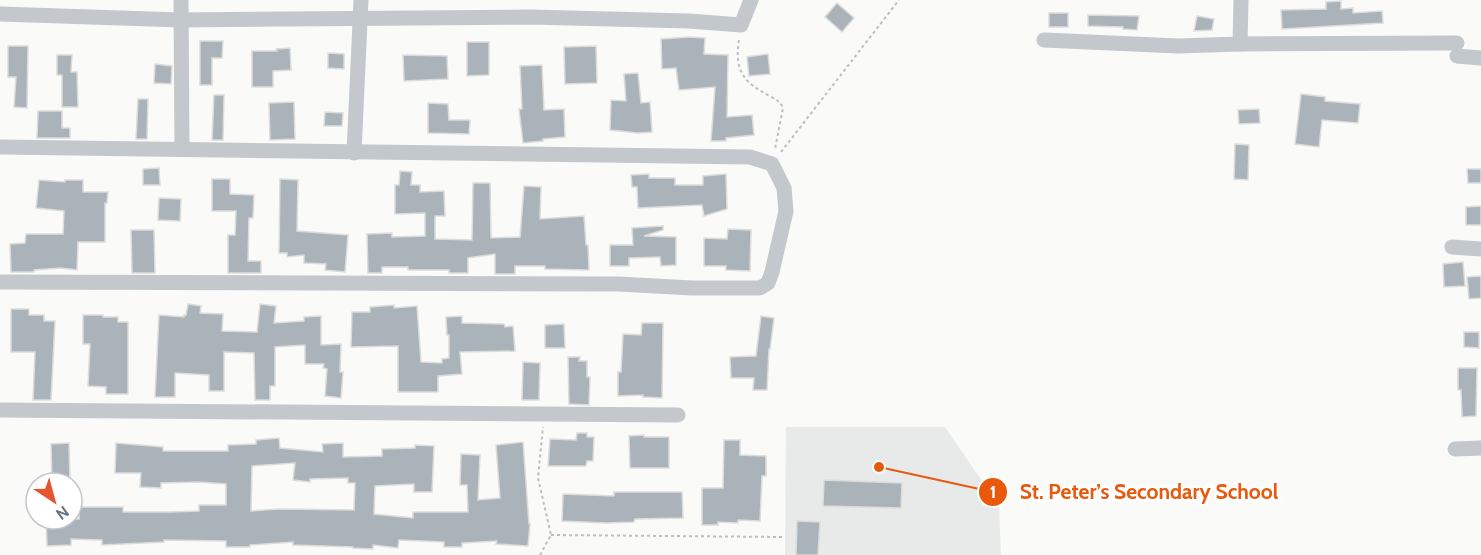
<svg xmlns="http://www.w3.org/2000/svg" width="1481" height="555" font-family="Cabin,sans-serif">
  <rect width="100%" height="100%" fill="#fafaf8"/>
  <path fill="#e8e9e9" d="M786 427H945L999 506 1001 555H785Z"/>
  <g fill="#aab3b9" stroke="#dcdcda" stroke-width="1.5" fill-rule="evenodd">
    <path d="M1341 1V9L1353 8V13L1382 11 1383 23 1282 29 1281 10 1326 9V2Z"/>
    <path d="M837 3 854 18 842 32 825 17Z"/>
    <rect x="1049" y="13" width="19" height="14"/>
    <path d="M1088 15 1139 16 1137 30 1123 29V27L1088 26Z"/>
    <path d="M1197 16 1214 19 1212 30 1194 31Z"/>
    <path d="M689 37 705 38 704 54 728 55 727 117 752 115 754 135 726 138V141H711L715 87 679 90 676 68 662 69 661 39Z"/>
    <path d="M200 41H223L222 58H212V85H200Z"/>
    <path d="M467 42H489V75L467 76Z"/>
    <path d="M8 46H28L27 108 14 107 16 77H8Z"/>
    <path d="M596 46 597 83 565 84 564 47Z"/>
    <path d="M290 48 291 70 273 71V87H252V51H277L276 49Z"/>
    <path d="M328 53 344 54V69L328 68Z"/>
    <path d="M768 54 770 74 749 76 747 57Z"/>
    <path d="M57 55H72L71 72H77L78 107H62V75H57Z"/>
    <path d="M403 55 447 56 448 79 404 81Z"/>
    <path d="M155 64 172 66 171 84 154 83Z"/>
    <path d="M542 65 544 110 564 109 565 137 543 139V141L523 143 519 109H522L520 66Z"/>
    <path d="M638 73 641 103 650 102 652 132 638 133 610 130 611 100 626 101 624 74Z"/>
    <path d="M1301 94 1325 97V101L1360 104 1358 123 1322 120 1319 147 1295 144Z"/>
    <path d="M214 95H224L223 140H212Z"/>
    <path d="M138 99H148L147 139H136Z"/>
    <path d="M294 102 295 139 270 140 269 103Z"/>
    <path d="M428 103 448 104 449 120H470L469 134 428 133Z"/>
    <path d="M1259 109 1260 123 1239 124 1238 110Z"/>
    <path d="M38 111H62V128H70V138H37Z"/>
    <path d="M325 112 343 113 342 126H324Z"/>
    <path d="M1235 144 1249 145 1248 180 1234 179Z"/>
    <path d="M159 168 160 185H143V169Z"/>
    <path d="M1467 169H1481V183H1468Z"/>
    <path d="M400 171 412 172 411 185H420V192L444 191 445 216H435V239L472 240 473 183H490L491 238 520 237 524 186 541 187 540 219 584 216 586 245H588L589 270 545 269V266H515V274H495V254L468 258V273H449V270H408V267H382V273H368L367 234 392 233V237L425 236V213L395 214V185H399Z"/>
    <path d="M649 174V178H675V185H703V176L726 174 727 209 704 216 702 205 638 208 637 187H632L631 175Z"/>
    <path d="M212 179H230V194L254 195 253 218H249L248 261H261V273H228V235H235L236 211H212Z"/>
    <path d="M280 179 298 180 297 231 348 235 345 272 325 270 326 264 304 263V255L287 257V253H279Z"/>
    <path d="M39 180 65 182V180H83V192H108L107 203H105V242H78L77 270 61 268 34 270V272H11L10 244 25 243 26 234H63L64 211 36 208Z"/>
    <path d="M159 198 181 199 180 221 158 220Z"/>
    <path d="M1481 206V225H1466V207Z"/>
    <path d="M663 226V230L644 236 676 237V265L661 266 660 257 629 258V266H610V245H633L632 228Z"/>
    <path d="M728 229 751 230 750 271 726 270V266H704V238L727 239Z"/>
    <path d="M131 230H154L155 273H132Z"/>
    <path d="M1463 262 1465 286 1444 287 1443 264Z"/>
    <path d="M1481 276V298L1469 299 1467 277Z"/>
    <path d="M188 304 201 306 200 313 223 314 222 331 257 332 260 304 276 306 274 323 304 321V317L321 316V345L341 344 340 372H343L341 398 325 396 327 369 323 368 324 364H305V345L275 347V386H270V400H255L254 353 224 352V391H209V375L175 373V397H155L159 315 184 317V315H186Z"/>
    <path d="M394 305V308L417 306 421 362 442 363V359L449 358V335H447L446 317 462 316V323L504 324 505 327 513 326 515 351 460 352 462 374 438 376V392H398V346L351 347 352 312H370V307Z"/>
    <path d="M11 309H29V315H44V321H55L51 400H33L35 352H11Z"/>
    <path d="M83 315H103V317H118V322H128V394H106V387L88 386 90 344H83Z"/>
    <path d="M761 316 774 318 770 349H769L767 390H753L754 378H731L730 357 756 356Z"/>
    <path d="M642 323H663L662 398 643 397V395L618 396V372H621L623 334 641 335Z"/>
    <path d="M564 324 565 348H545V325Z"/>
    <path d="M1464 332H1479V348L1464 347Z"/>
    <path d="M568 357H580L579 361H587V377H590L589 405 569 404Z"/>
    <path d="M523 362 540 363 539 400H522Z"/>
    <path d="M1458 368H1477L1476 416 1462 417 1461 390H1458Z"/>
    <path d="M577 433H587V437H594L593 461H587L586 466H548L550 439 576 440Z"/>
    <path d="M644 435V437H669V468H630L629 436Z"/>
    <path d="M279 438 280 448 323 452 322 444 343 443V457L382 456V449L415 448V445L434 446 432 492H414V484L375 486 374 514 413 518V512H468L467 485H460L461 454 480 455 478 500 500 498 496 445 523 442 529 524H530L528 546 496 544 497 541 462 543V547H444V542L399 540 398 548 373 545V549L353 548V547L293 545V542L250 545V547H226V541L164 540V542L102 545V540L71 539V545L47 546 46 519H79V507H123V512H170L199 511V505H226V484L199 482 161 483V488L140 487 141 473H115L116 443 163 447V451H228V445L256 444V440ZM295 463 293 480 310 482V479L348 478V483H355L354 510 279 509 251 511 252 466Z"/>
    <path d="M724 440H740V455L766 456V476H762L760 521 738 520V523L718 522V525H702V488H723Z"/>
    <path d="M69 443 70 483H52L51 444Z"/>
    <path d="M824 480 902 483 901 508 823 506Z"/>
    <path d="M614 492H682L683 518 635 519 634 522 606 523 562 521 563 494 614 496Z"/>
    <path d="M797 521 820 522 818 555H796Z"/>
  </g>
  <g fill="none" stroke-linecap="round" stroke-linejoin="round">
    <g stroke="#bbbfc2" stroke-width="2" stroke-dasharray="3 3" stroke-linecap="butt">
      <path d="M739 40C734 71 744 83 770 96 776 100 780 101 783 108L775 149"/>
      <path d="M781 152 899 0"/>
      <path d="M551 535 784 537"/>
      <path d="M540 555 551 535 538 478 543 427"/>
    </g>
    <g stroke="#c3c8cc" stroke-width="15">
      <path d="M181 0 182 149"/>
      <path d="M0 14 181 20 530 17 689 21 741 25 751 0"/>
      <path d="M1044 40 1178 46 1240 44 1457 43"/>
      <path d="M1240 44 1241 0"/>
      <path d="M1457 56 1481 58"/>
      <path d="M0 147 750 157 772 164 784 188 786 211 772 272 768 283 760 288H692L619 284 0 282"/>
      <path d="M354 153 361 0"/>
      <path d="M1452 247 1481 249"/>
      <path d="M0 410 678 415"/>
      <path d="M1455 449 1481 448"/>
    </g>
  </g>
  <path fill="none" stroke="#e8590c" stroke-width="2" d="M879 467L993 492"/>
  <g fill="#e8590c" stroke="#fff" stroke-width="2">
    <circle cx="879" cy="467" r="6"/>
    <circle cx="993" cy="492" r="15"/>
  </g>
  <g font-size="18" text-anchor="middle" font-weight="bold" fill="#fff">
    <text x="993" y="498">1</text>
  </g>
  <g font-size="21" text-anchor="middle" font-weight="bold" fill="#e8590c" stroke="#fff" stroke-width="6" stroke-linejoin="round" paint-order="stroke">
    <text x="1149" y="499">St. Peter’s Secondary School</text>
  </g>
  <g transform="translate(54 501) rotate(144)"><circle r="28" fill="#ffffff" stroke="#c1c8cd" stroke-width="1.5"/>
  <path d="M0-4.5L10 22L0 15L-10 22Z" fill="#e4572e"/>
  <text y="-9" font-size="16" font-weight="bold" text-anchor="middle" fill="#657683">N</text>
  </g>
</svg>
